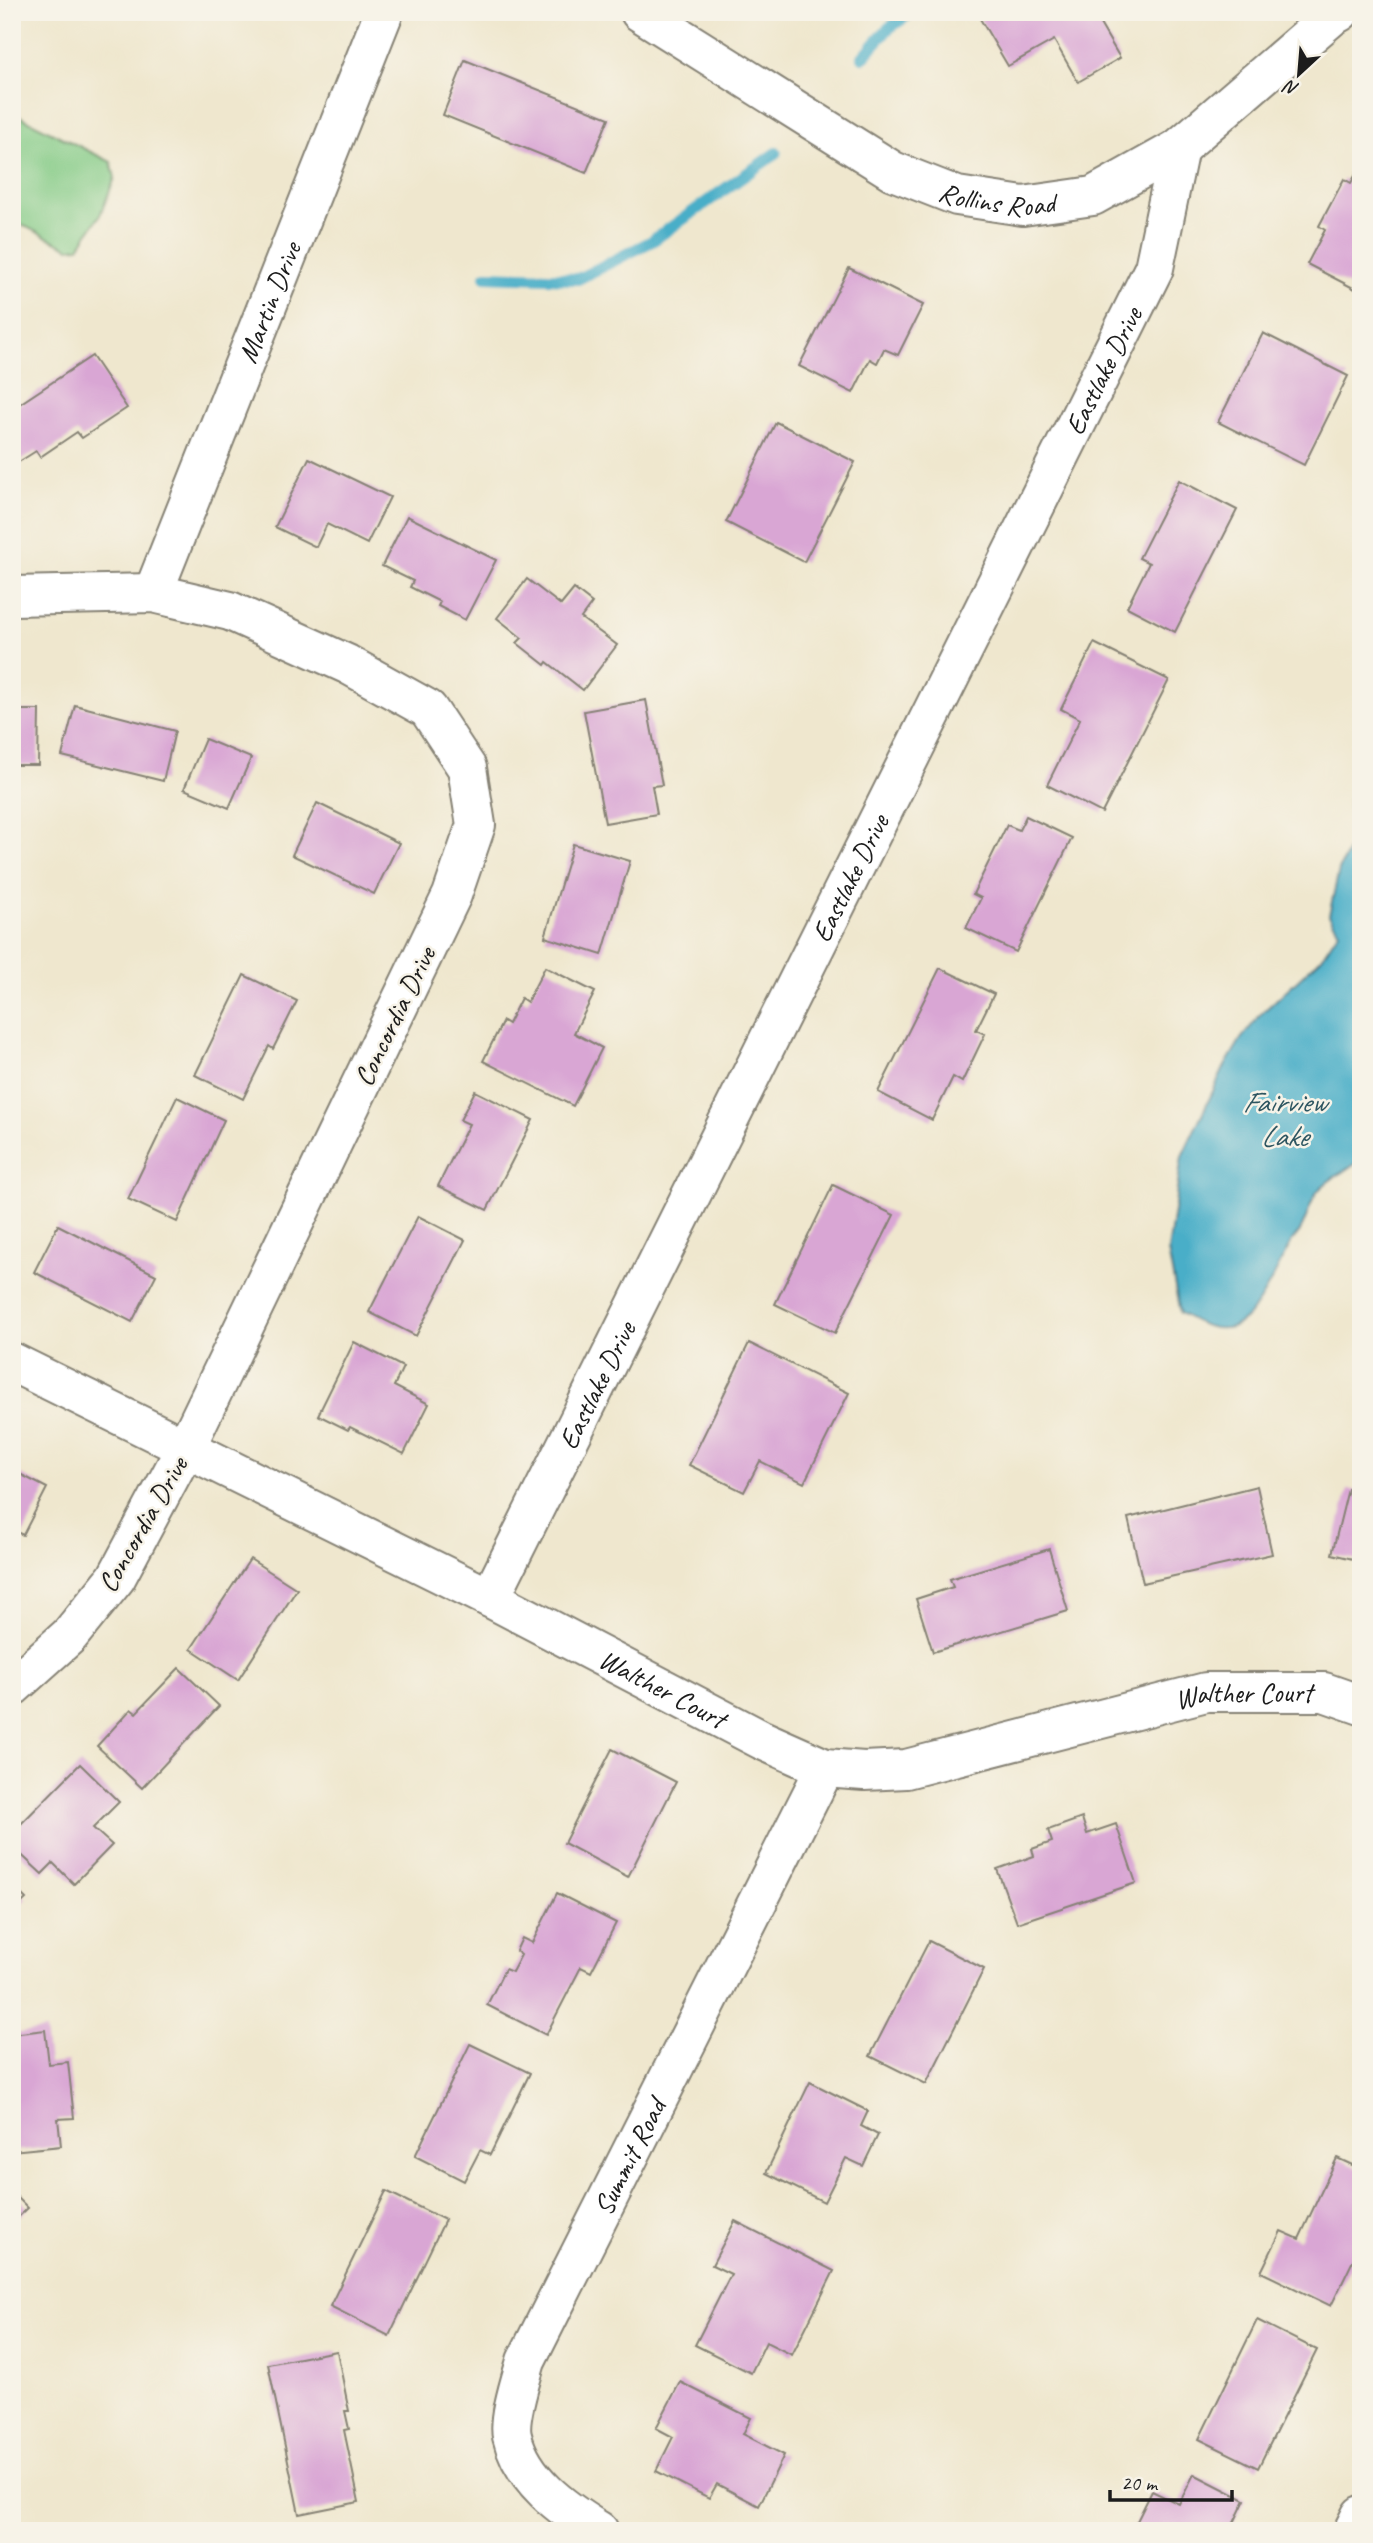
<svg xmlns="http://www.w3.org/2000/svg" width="1373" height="2543" font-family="Caveat,sans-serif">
  <rect width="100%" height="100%" fill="#f7f3e8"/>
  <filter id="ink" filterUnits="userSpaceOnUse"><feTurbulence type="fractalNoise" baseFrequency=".0143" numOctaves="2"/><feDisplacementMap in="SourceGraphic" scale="14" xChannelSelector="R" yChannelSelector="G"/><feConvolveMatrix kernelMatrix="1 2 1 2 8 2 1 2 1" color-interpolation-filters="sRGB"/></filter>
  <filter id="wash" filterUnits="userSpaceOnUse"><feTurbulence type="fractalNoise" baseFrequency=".00686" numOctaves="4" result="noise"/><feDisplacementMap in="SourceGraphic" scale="28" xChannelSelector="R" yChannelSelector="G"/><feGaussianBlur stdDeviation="1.57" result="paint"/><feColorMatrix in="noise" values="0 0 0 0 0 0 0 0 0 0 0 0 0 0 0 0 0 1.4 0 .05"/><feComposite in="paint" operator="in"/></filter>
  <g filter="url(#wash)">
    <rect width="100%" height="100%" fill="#efe7ce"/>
    <path fill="#84cb86" stroke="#507451" stroke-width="2" d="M19 116 111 162 115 178 100 215 79 247 69 248 12 220V130Z"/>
    <path fill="#48aec8" stroke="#326572" stroke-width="2" d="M1361 778V1160C1348 1170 1327 1179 1317 1192 1310 1203 1308 1215 1302 1227 1300 1232 1296 1236 1293 1240 1278 1263 1258 1319 1231 1327 1212 1332 1195 1322 1180 1313L1168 1251 1182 1156 1225 1066 1241 1039 1261 1014 1322 957 1339 931 1329 915 1339 870 1356 833C1348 810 1344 797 1361 778Z"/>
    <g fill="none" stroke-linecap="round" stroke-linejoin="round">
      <g stroke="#48aec8" stroke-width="12">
        <path d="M863 57 889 28 912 12"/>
        <path d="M486 276 578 279 652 241 776 153"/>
      </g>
    </g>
    <g id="blocks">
      <g fill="#d9a6d4">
        <path d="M976 12H1093L1120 58 1078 82 1054 40 1008 66Z"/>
        <path d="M465 60 609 118 586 173 443 115Z"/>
        <path d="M1361 165V292L1307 264 1325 230 1319 226 1344 179 1351 183Z"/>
        <path d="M849 268 923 305 898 355 884 349 877 363 870 359 853 393 799 366Z"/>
        <path d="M1263 333 1348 376 1304 465 1218 422Z"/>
        <path d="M92 356 127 408 82 438 77 432 40 457 36 451 14 465 12 426 15 424 12 420V409Z"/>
        <path d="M776 422 855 462 804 562 726 522Z"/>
        <path d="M309 458 390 497 367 544 327 524 316 547 275 527Z"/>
        <path d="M1179 480 1237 510 1175 632 1127 607 1149 563 1139 558Z"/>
        <path d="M407 516 496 560 465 620 438 606 440 602 410 587 413 581 382 566Z"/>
        <path d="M527 579 561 605 574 589 592 603 581 618 617 645 583 690 547 662 545 665 517 643 522 638 497 618Z"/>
        <path d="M1094 643 1169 680 1102 813 1047 785 1080 719 1061 709Z"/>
        <path d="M646 700 662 785 652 786 657 814 605 823 584 711Z"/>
        <path d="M75 705 175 731 163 781 62 756Z"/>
        <path d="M12 710H39L38 765H12Z"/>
        <path d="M205 739 251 758 229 808 184 789Z"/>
        <path d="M317 803 399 843 374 894 292 855Z"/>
        <path d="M1026 816 1072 838 1016 952 966 928 981 898 973 894 1007 825 1019 830Z"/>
        <path d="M573 844 630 861 602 955 545 937Z"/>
        <path d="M545 967 595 992 574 1033 602 1048 573 1106 483 1061 503 1021 508 1024 521 998 527 1002Z"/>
        <path d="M940 968 994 994 976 1030 985 1034 962 1082 953 1077 932 1120 878 1092Z"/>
        <path d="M244 975 297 1001 273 1049 269 1046 243 1099 195 1075Z"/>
        <path d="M475 1091 533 1120 487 1210 438 1186 469 1124 460 1120Z"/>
        <path d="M177 1097 224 1120 177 1222 128 1199Z"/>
        <path d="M833 1185 894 1215 835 1333 775 1304Z"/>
        <path d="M418 1216 465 1240 416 1336 369 1312Z"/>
        <path d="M58 1225 156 1275 132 1322 34 1272Z"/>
        <path d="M354 1342 403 1367 394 1386 429 1404 404 1454 350 1427 348 1430 318 1415Z"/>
        <path d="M749 1343 849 1393 804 1483 760 1461 744 1492 689 1465Z"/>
        <path d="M12 1470 47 1488 23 1535 12 1530Z"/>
        <path d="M1257 1486 1272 1554 1143 1583 1128 1518Z"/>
        <path d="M1348 1489 1361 1492V1567L1356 1566 1357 1560 1332 1554Z"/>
        <path d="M1049 1549 1068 1611 933 1652 916 1599 953 1587 950 1579Z"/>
        <path d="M250 1559 297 1589 238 1680 191 1649Z"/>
        <path d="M179 1668 219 1706 142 1788 97 1746 131 1709 136 1713Z"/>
        <path d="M612 1749 676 1782 628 1877 564 1843Z"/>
        <path d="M80 1764 119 1802 93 1828 112 1845 74 1884 53 1863 42 1874 12 1846V1833Z"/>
        <path d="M1082 1818 1087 1834 1116 1824 1136 1883 1017 1923 997 1869 1034 1856 1032 1849 1052 1842 1048 1830Z"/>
        <path d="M12 1885 26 1899 12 1912Z"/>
        <path d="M557 1893 616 1923 591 1972 581 1967 546 2035 487 2005 505 1969 512 1972 521 1955 516 1951 522 1938 532 1943Z"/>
        <path d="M929 1941 984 1969 926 2084 870 2056Z"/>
        <path d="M45 2030 49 2064 68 2062 74 2118 58 2119 61 2146 12 2151V2034Z"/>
        <path d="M470 2044 530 2073 490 2155 480 2150 464 2181 415 2156Z"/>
        <path d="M810 2082 868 2111 861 2126 878 2135 863 2166 846 2158 824 2202 766 2173Z"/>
        <path d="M1337 2158 1361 2169V2244L1331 2306 1261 2272 1281 2231 1299 2239Z"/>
        <path d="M386 2191 445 2220 389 2336 330 2306Z"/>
        <path d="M12 2192 28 2208 12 2223Z"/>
        <path d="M735 2221 834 2271 792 2355 766 2342 751 2373 695 2345 731 2274 712 2265Z"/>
        <path d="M1257 2320 1317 2350 1258 2468 1199 2439Z"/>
        <path d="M337 2351 349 2411H345L349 2429 344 2430 359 2502 299 2514 268 2364Z"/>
        <path d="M680 2382 751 2418 743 2434 784 2455 759 2506 717 2484 709 2498 656 2471 673 2437 656 2428Z"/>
        <path d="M1194 2474 1245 2500 1230 2531H1132L1152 2491 1179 2504Z"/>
      </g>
    </g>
  </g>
  <g filter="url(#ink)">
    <use href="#blocks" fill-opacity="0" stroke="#868275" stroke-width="2"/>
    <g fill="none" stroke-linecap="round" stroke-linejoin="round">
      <defs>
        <g id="minor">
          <path id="s1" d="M640 12 893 171 957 196 1023 206 1093 196 1179 148 1331 17 1340 12"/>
          <path id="s2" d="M153 593 384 12"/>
          <path d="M12 596 153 593 230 611 347 664 428 709 467 768 476 825 452 895 186 1447 116 1578 69 1636 12 1687"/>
          <path id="s3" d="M12 1362 490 1598 762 1740 825 1768 864 1771 906 1769 1206 1692H1324L1361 1705"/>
          <path id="s4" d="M490 1598 1154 268 1179 148"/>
          <path id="s5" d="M599 2531C563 2509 522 2480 512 2436 508 2419 521 2379 526 2361L825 1768"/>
          <path d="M1353 2531 1361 2515"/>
        </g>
      </defs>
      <use href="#minor" stroke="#868275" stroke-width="42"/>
      <use href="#minor" stroke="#fff" stroke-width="38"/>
    </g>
  </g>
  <g text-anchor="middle" stroke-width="5" stroke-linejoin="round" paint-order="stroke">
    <g font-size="28" fill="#1c1c1c" stroke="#f7f3e8">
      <text dy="10" stroke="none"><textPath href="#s1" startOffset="408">Rollins Road</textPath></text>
      <text dy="10" stroke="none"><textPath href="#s2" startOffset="313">Martin Drive</textPath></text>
      <text dy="10" stroke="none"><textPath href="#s4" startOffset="1372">Eastlake Drive</textPath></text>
      <text dy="10" stroke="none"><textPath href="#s4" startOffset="805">Eastlake Drive</textPath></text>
      <text transform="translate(394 1016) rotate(-64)" y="10">Concordia Drive</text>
      <text dy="10" stroke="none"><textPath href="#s4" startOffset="238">Eastlake Drive</textPath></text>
      <text transform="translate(142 1524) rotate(-60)" y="10">Concordia Drive</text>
      <text dy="10" stroke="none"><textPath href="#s3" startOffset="728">Walther Court</textPath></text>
      <text dy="10" stroke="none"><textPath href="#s3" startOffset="1337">Walther Court</textPath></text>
      <text dy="10" stroke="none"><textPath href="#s5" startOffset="438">Summit Road</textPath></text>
    </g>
    <g font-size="30" font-style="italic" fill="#2e5661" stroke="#f7f3e8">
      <text x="1284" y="1112">Fairview<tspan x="1284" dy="34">Lake</tspan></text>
    </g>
  </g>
  <rect width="1373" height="2543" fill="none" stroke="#f7f3e8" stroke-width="42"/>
  <g transform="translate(1299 74) rotate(206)" stroke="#f7f3e8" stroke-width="5" paint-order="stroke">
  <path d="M0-5L12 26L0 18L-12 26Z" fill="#1c1c1c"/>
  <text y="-10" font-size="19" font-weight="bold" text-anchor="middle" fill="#1c1c1c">N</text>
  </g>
  <path d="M1110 2490v10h122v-10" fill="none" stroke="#1c1c1c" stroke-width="3.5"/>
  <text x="1121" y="2490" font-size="21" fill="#1c1c1c" stroke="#f7f3e8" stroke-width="5" paint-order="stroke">20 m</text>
</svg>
